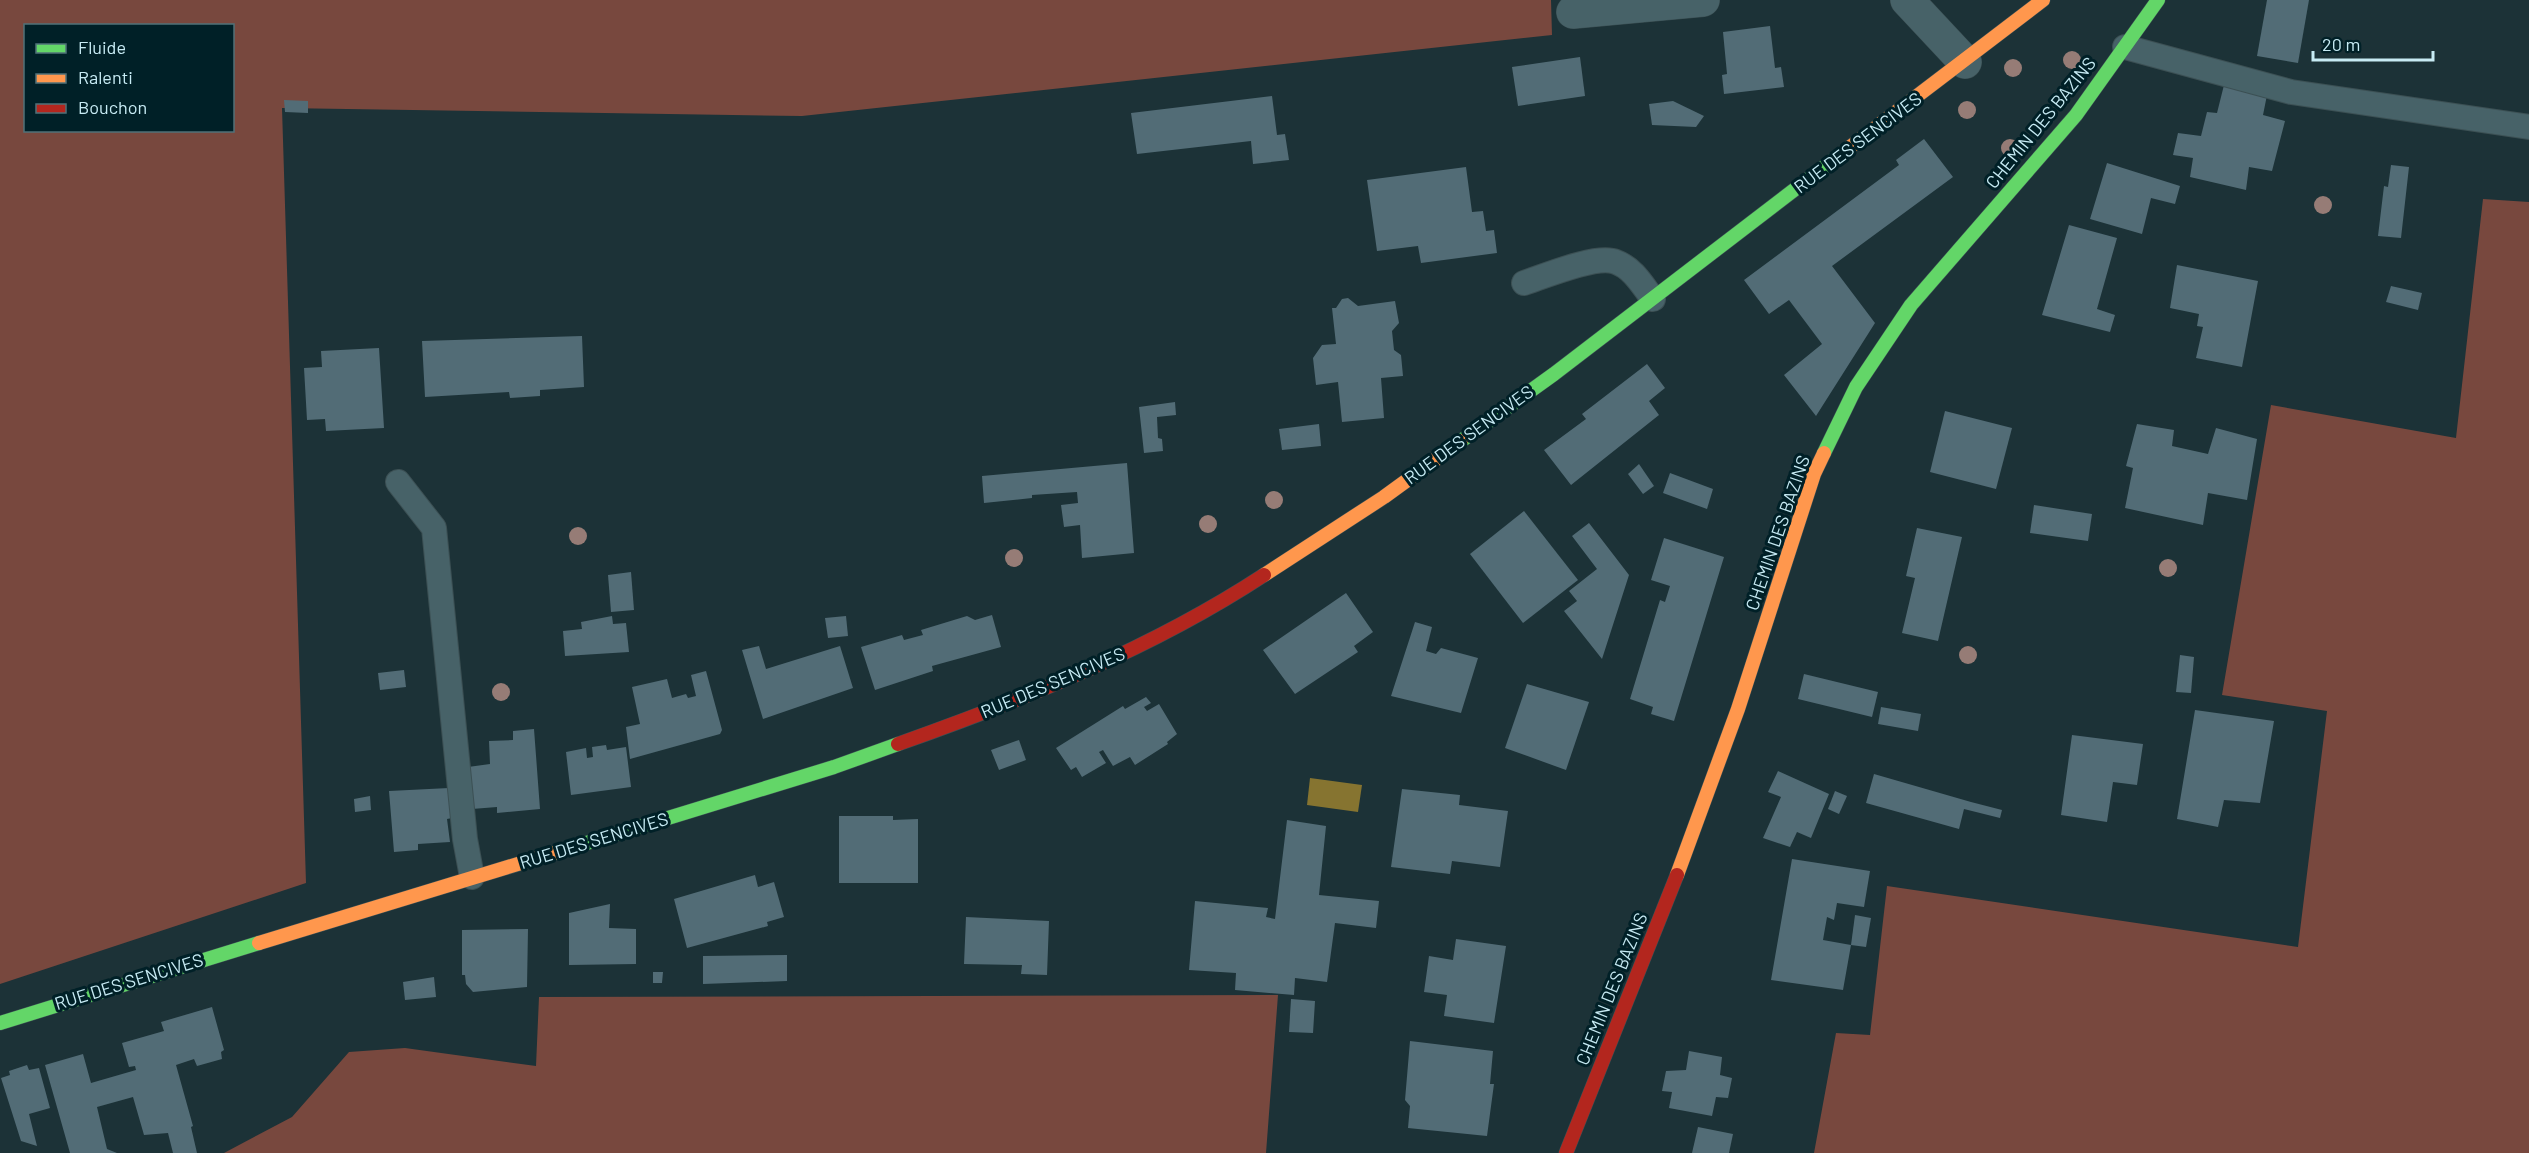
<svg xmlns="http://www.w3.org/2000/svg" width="2529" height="1153" font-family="Barlow,sans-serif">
  <rect width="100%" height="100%" fill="#1c3237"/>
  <g fill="#78483e" fill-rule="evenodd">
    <path d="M0 0H1551L1552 35 802 116 282 108 306 883 0 984ZM26 26H232V130H26Z"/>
    <path d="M2483 199 2529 202V1153H1814L1836 1033 1870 1035 1887 886 2298 947 2327 711 2222 695 2271 405 2456 438Z"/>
    <path d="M1278 995 1266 1153H224L292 1117 349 1052 405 1048 536 1066 539 997Z"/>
  </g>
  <path fill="#867430" d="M1310 778 1362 785 1358 812 1307 805Z"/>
  <g fill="#526c76">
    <path d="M2267 0H2309L2298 63 2257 56Z"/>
    <path d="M1770 26 1775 68 1781 67 1784 87 1724 94 1722 75 1727 74 1723 32Z"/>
    <path d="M1580 57 1585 96 1518 106 1512 67Z"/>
    <path d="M2224 85 2267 95 2263 115 2285 121 2272 171 2249 167 2246 190 2190 177 2193 158 2173 155 2178 133 2201 136 2207 112 2217 113Z"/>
    <path d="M1272 96 1277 135 1285 134 1289 160 1253 164 1251 141 1137 154 1131 113Z"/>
    <path d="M284 100 308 101V113L285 112Z"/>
    <path d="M1673 101 1704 116 1696 127 1652 125 1649 104Z"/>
    <path d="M1924 139 1953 177 1832 266 1875 323 1816 416 1784 375 1822 344 1789 300 1769 314 1744 280 1899 165 1896 160Z"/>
    <path d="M2107 163 2180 186 2175 204 2151 198 2142 234 2090 219Z"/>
    <path d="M2391 165 2409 167 2401 238 2378 236 2384 186 2388 187Z"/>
    <path d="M1466 167 1472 212 1483 211 1486 231 1494 230 1497 253 1421 263 1418 246 1377 251 1367 180Z"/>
    <path d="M2069 225 2117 238 2097 309 2115 315 2110 332 2042 315Z"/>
    <path d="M2177 265 2258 281 2242 367 2196 358 2203 327 2197 326 2199 314 2170 308Z"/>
    <path d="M2391 286 2422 293 2418 310 2386 302Z"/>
    <path d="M1348 298 1358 306 1395 301 1399 323 1392 331 1394 350 1401 355 1403 376 1381 378 1384 418 1342 422 1338 382 1316 385 1313 358 1322 345 1336 344 1332 308H1336L1342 299Z"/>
    <path d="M582 336 584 387 540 390V396L510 398 509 392 425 397 422 341Z"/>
    <path d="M379 348 384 428 326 431 325 419 307 420 304 368 322 367 321 351Z"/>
    <path d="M1647 364 1665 388 1649 401 1659 415 1571 485 1544 450 1586 419 1582 414Z"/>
    <path d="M1175 402 1176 415 1157 417 1158 438 1162 439 1163 451 1144 453 1139 407Z"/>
    <path d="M1945 411 2012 428 1996 489 1930 472Z"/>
    <path d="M1319 424 1321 446 1282 450 1279 429Z"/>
    <path d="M2137 424 2174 430 2172 446 2208 454 2216 428 2257 439 2247 500 2208 493 2203 525 2125 508 2133 468 2126 466Z"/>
    <path d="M1127 463 1134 553 1082 558 1080 525 1064 527 1061 505 1078 503 1077 492 1032 495V498L984 503 982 476Z"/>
    <path d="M1639 464 1654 486 1643 494 1628 474Z"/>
    <path d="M1670 473 1713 489 1707 509 1663 493Z"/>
    <path d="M2034 505 2092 514 2088 541 2030 533Z"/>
    <path d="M1524 511 1578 580 1523 623 1470 554Z"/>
    <path d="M1589 523 1629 575 1602 659 1564 611 1577 601 1569 591 1597 569 1572 536Z"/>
    <path d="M1917 528 1962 537 1938 641 1902 633 1915 578 1906 576Z"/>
    <path d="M1664 538 1724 557 1674 721 1651 714 1653 707 1630 699 1660 600 1665 602 1670 586 1651 580Z"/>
    <path d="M631 572 634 610 611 612 608 575Z"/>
    <path d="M1346 593 1373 632 1354 646 1358 652 1295 694 1263 650Z"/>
    <path d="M992 615 1001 647 932 666 933 671 875 690 861 647 902 635 904 640 923 635 921 630 967 616 975 620Z"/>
    <path d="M612 616 613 624 626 623 629 652 565 656 563 631 582 629 581 622Z"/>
    <path d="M846 616 848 636 828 638 825 618Z"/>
    <path d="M1415 622 1432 627 1426 651 1436 654 1441 648 1478 658 1461 713 1391 696Z"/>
    <path d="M759 646 766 669 840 646 853 688 763 719 742 650Z"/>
    <path d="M2180 655 2194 657 2191 693 2176 692Z"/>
    <path d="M404 670 406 687 380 690 378 673Z"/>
    <path d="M706 671 722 730 720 734 630 759 626 727 640 724 632 687 667 679 672 698 686 694 688 698 696 696 691 675Z"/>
    <path d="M1804 674 1878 692 1872 717 1798 699Z"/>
    <path d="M1527 684 1589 702 1566 770 1505 748Z"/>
    <path d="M1146 697 1151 703 1144 707 1147 711 1159 704 1177 734 1167 742 1168 744 1135 765 1130 757 1113 766 1103 750 1099 752 1106 763 1082 777 1076 767 1071 770 1056 748 1123 706 1125 709Z"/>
    <path d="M1881 707 1921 714 1918 731 1878 724Z"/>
    <path d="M2195 710 2274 721 2260 803 2224 800 2218 827 2177 819Z"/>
    <path d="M534 729 540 809 497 813V807L472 809 468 767 490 764 489 741 513 740V731Z"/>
    <path d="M2072 735 2143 744 2137 785 2113 782 2107 822 2061 815Z"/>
    <path d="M1019 740 1026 760 999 770 991 750Z"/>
    <path d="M606 745 607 750 626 747 631 787 571 795 566 752 586 748 587 758 593 757 592 747Z"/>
    <path d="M1778 771 1829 794 1811 838 1797 832 1790 847 1763 838 1781 797 1768 792Z"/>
    <path d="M1874 774 1971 802 2002 810 2000 818 1964 809 1959 829 1866 803Z"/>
    <path d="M449 788 452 818 447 819 450 842 418 844V850L394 852 389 791Z"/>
    <path d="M1402 789 1460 795 1459 805 1508 811 1500 867 1452 861 1450 874 1391 867Z"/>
    <path d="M1835 791 1847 796 1839 814 1828 809Z"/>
    <path d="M370 796 371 810 355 812 354 799Z"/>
    <path d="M839 816H893V820L918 819V883H839Z"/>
    <path d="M1287 820 1326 826 1319 895 1379 901 1376 928 1335 923 1327 982 1295 978 1294 995 1235 990 1236 973 1189 970 1195 901 1268 908 1266 917 1275 919Z"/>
    <path d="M1792 859 1870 871 1864 907 1837 903 1834 920 1827 917 1823 940 1851 945 1843 990 1771 980Z"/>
    <path d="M755 875 758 887 774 882 784 917 767 922 768 926 687 948 674 899Z"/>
    <path d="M610 904 609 928 636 929V964L569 965V913Z"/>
    <path d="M1855 915 1871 918 1866 947 1851 945Z"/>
    <path d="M966 917 1049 921 1047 975 1021 974 1022 965 964 964Z"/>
    <path d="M528 929 527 987 473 992 466 984 465 975H462V930Z"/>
    <path d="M1456 939 1506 946 1494 1023 1444 1016 1447 995 1424 992 1429 956 1453 960Z"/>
    <path d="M787 955V981L703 984V956Z"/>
    <path d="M653 972H663L662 983H653Z"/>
    <path d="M434 977 436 997 405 1000 403 982Z"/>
    <path d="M1291 999 1315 1001 1313 1033 1289 1032Z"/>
    <path d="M212 1007 224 1050 221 1052 222 1059 197 1066 194 1059 176 1065 193 1126 191 1127 197 1153H173L168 1133 144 1135 133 1097 97 1107 107 1149 117 1153H70L45 1065 83 1054 91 1083 136 1070 135 1066 129 1067 122 1043 164 1031 161 1022Z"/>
    <path d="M1410 1041 1493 1051 1490 1084H1494L1487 1136 1408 1128 1410 1106 1405 1100Z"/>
    <path d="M1689 1051 1722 1057 1720 1075 1732 1078 1728 1098 1716 1097 1712 1116 1669 1108 1672 1092 1662 1091 1666 1071 1686 1070Z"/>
    <path d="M27 1065 29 1070 39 1068 50 1108 29 1114 37 1146 21 1141 1 1078 10 1075 9 1071Z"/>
    <path d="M1698 1127 1733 1134 1729 1153H1692Z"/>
  </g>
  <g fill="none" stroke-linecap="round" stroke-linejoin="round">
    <defs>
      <g id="lane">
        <path d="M2125 47 2291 92 2529 127"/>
        <path d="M1524 283C1545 276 1597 254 1616 262 1633 268 1643 286 1653 299"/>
        <path d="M398 482 434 528 465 839 472 877"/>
      </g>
      <g id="street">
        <path d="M1907 0 1965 62"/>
        <path d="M1573 12 1703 0"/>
      </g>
      <g id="fast">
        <path d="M1461 441 1554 374 1837 157"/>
        <path d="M1824 453 1856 387 1911 305 2076 115 2158 0"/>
        <path d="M554 853 834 767 898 744"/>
        <path d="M0 1023 259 943"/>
      </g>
      <g id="slow">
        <path d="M1837 157 2043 0"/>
        <path d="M1264 575 1384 497 1461 441"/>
        <path d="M1677 875 1738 709 1814 474 1824 453"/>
        <path d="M259 943 554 853"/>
      </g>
      <g id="jam">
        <path d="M898 744C1025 699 1151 649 1264 575"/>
        <path d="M1566 1153 1677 875"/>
      </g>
    </defs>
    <use href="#lane" stroke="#3c5054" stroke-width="26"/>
    <use href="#street" stroke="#3c5054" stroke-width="34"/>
    <use href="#fast" stroke="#3c5054" stroke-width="15"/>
    <use href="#slow" stroke="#3c5054" stroke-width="15"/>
    <use href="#jam" stroke="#3c5054" stroke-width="15"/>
    <use href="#lane" stroke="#476268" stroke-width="24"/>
    <use href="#street" stroke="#476268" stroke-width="33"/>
    <use href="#fast" stroke="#63d668" stroke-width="14"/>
    <use href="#slow" stroke="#ff974d" stroke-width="14"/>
    <use href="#jam" stroke="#b3261e" stroke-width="14"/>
  </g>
  <g fill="#967c76">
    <circle cx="2072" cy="60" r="9"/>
    <circle cx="2013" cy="68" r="9"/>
    <circle cx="1967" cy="110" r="9"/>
    <circle cx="2010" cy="148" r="9"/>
    <circle cx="2323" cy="205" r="9"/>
    <circle cx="1274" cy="500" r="9"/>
    <circle cx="1208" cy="524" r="9"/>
    <circle cx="578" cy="536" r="9"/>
    <circle cx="1014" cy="558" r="9"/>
    <circle cx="2168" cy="568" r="9"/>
    <circle cx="1968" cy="655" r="9"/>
    <circle cx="501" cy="692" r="9"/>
  </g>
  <g text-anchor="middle" stroke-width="6" stroke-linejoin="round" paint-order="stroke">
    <g font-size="18" fill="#c7ebf4" stroke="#002027">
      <text transform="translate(2041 123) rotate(-51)" y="6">CHEMIN DES BAZINS</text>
      <text transform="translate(1858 143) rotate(-37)" y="6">RUE DES SENCIVES</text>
      <text transform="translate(1469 435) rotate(-36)" y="6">RUE DES SENCIVES</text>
      <text transform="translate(1778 533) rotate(-71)" y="6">CHEMIN DES BAZINS</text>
      <text transform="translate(1053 683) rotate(-23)" y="6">RUE DES SENCIVES</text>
      <text transform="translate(594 841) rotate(-17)" y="6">RUE DES SENCIVES</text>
      <text transform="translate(129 982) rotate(-17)" y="6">RUE DES SENCIVES</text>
      <text transform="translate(1612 989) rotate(-68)" y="6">CHEMIN DES BAZINS</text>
    </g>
  </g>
  <rect x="24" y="24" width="210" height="108" fill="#002027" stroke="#507179" stroke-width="1.5"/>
  <rect x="36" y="44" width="30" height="9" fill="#63d668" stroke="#507179" stroke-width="1.5"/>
  <text x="78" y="54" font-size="18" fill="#c7ebf4">Fluide</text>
  <rect x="36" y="74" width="30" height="9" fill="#ff974d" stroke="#507179" stroke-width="1.5"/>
  <text x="78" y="84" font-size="18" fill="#c7ebf4">Ralenti</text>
  <rect x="36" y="104" width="30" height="9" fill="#b3261e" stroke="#507179" stroke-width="1.5"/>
  <text x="78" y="114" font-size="18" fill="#c7ebf4">Bouchon</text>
  <path d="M2313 51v9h120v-9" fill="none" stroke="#c7ebf4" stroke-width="3"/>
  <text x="2322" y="51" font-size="18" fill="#c7ebf4" stroke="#002027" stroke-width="4.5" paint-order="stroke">20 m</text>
</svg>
